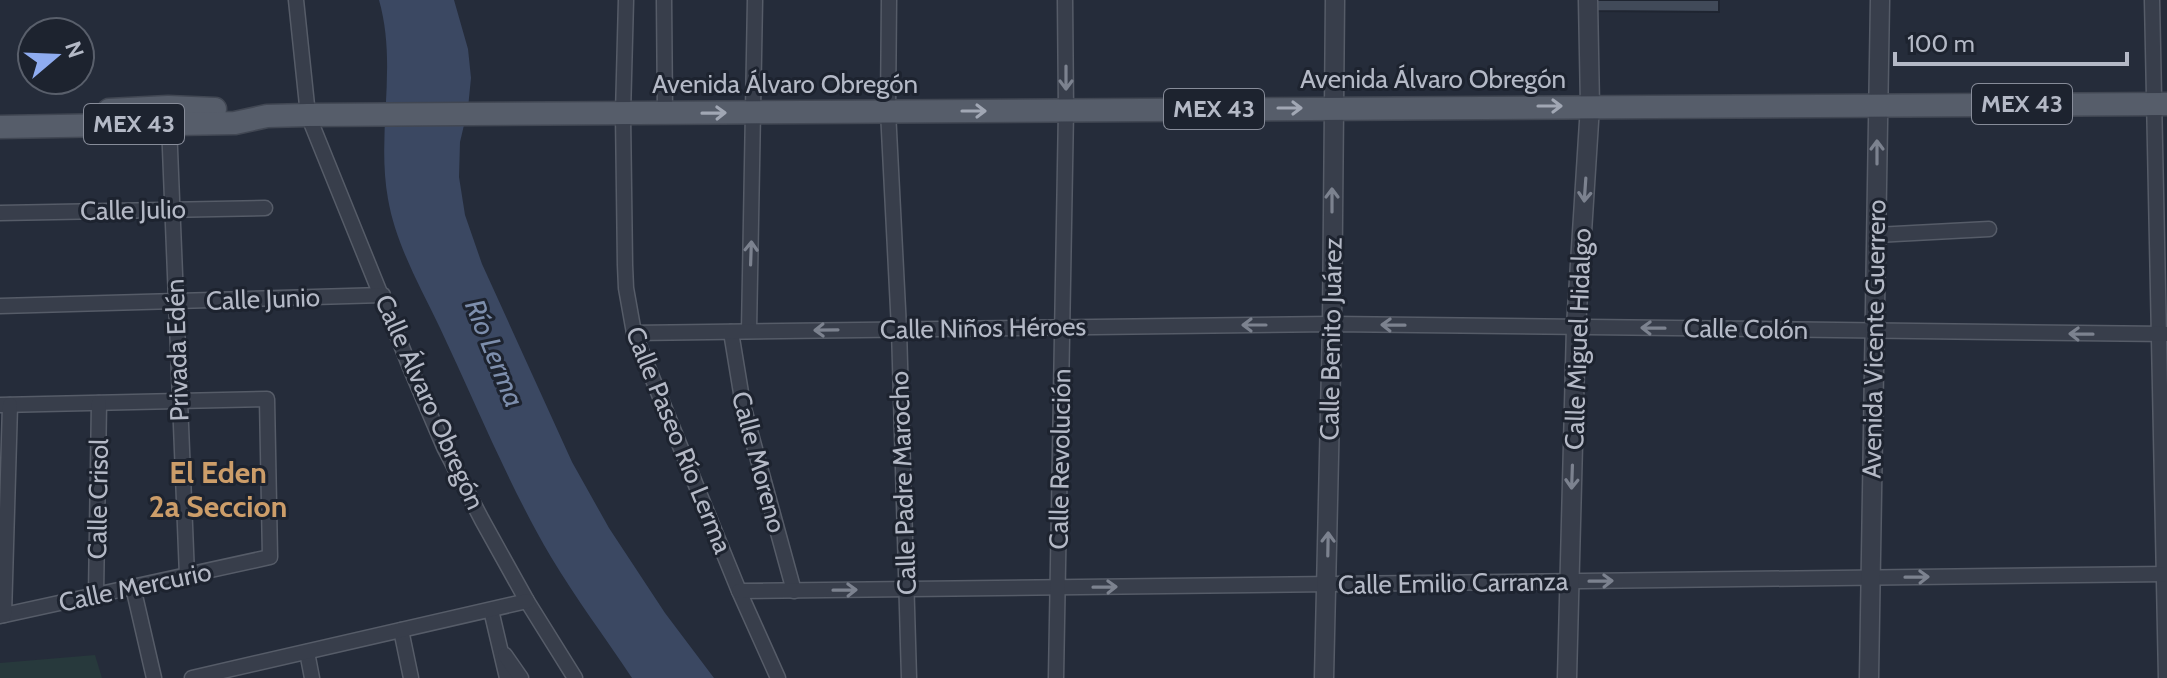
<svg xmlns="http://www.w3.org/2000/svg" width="2167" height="678" font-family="Cabin,sans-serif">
  <rect width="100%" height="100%" fill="#252c3a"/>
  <path fill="#27393c" d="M95 655 102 678H0V663Z"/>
  <path fill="#3b4862" d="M379 0H454L468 49 471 78 468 108 460 142 459 177 465 215 482 264 572 462 609 528 665 613 714 678H632C605 637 576 599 551 557 508 484 476 404 440 328 420 286 396 245 388 199 376 132 398 67 379 0Z"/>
  <path fill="#414a59" stroke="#1f2531" stroke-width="2" d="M1595 0H1719V12L1594 11Z"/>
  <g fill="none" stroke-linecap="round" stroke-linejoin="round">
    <defs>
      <g id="minor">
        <path d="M296 0 308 115 412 372 444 447 482 520 527 601 575 678"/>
        <path d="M626 0 623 114 625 265 626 288 634 333 739 591 778 678"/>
        <path d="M664 0 665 113"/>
        <path d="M889 0 888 111 899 329 909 678"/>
        <path d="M2152 0 2166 678"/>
        <path d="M169 124 187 576"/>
        <path d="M0 213 265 208"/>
        <path d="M1876 235 1989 229"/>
        <path d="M0 306 383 295"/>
        <path d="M749 331 755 0"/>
        <path d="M731 332 743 405 794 591"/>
        <path d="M634 333 1332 324 2167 334"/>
        <path d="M0 405 267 399 270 557 0 616"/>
        <path d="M133 587 154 678"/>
        <path d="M739 591 2167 574"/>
        <path d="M96 595 99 403"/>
        <path d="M491 610 507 678"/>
        <path d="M4 615 10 405"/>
        <path d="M401 630 411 678"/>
        <path d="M307 652 312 678"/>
        <path d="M505 655 521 678"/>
        <path d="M192 678 527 601"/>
        <path d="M1056 678 1066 110 1065 0"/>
      </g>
      <g id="tertiary">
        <path d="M1324 678 1332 324 1335 0"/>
        <path d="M1567 678 1576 327 1590 106 1588 0"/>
        <path d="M1869 678 1880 0"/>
      </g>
      <g id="primary">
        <path d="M109 110 168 107 215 109"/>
        <path d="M0 127 235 123 267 116 308 115 2167 104"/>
      </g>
    </defs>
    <use href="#minor" stroke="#565c68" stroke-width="17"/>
    <use href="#tertiary" stroke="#565c68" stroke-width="21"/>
    <use href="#primary" stroke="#414753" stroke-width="25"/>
    <use href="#minor" stroke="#383e4b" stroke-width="14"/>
    <use href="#tertiary" stroke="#383e4b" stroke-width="18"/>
    <use href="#primary" stroke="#565d6a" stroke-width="22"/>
  </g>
  <defs><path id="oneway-shaft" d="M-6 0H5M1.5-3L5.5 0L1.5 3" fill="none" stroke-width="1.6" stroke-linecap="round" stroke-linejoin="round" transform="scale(2)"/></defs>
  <g stroke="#7c828f">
    <use href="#oneway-shaft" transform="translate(1066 78) rotate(90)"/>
    <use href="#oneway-shaft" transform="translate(1877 152) rotate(-90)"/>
    <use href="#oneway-shaft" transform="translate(1585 190) rotate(94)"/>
    <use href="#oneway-shaft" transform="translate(1332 200) rotate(-90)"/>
    <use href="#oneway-shaft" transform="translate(751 253) rotate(-88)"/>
    <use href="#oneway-shaft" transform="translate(1254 325) rotate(180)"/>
    <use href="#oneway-shaft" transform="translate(1393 325) rotate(-179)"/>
    <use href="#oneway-shaft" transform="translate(1653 328) rotate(-179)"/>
    <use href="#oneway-shaft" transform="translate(826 330) rotate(179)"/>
    <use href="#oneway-shaft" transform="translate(2081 334) rotate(-179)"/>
    <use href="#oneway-shaft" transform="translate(1572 477) rotate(92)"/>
    <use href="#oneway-shaft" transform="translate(1328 544) rotate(-89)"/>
    <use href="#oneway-shaft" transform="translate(1917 577) rotate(-1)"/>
    <use href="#oneway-shaft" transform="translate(1601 581) rotate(-1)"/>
    <use href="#oneway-shaft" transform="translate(1105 587) rotate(-1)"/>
    <use href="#oneway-shaft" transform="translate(845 590) rotate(-1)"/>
  </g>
  <g stroke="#a1a7b4">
    <use href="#oneway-shaft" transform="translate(1550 106)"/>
    <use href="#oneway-shaft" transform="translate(1290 108)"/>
    <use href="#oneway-shaft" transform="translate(974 111)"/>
    <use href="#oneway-shaft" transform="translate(714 113) rotate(-1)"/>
  </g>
  <g text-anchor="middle" stroke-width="6" stroke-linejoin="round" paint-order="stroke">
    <g fill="#1d232f" stroke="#878c99" stroke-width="2">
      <rect x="1972" y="84" width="100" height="40" rx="6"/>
      <rect x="1164" y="89" width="100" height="40" rx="6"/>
      <rect x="84" y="104" width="100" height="40" rx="6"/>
    </g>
    <g font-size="24" font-weight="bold" fill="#b4b9c6">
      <text x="2022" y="112">MEX 43</text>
      <text x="1214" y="117">MEX 43</text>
      <text x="134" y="132">MEX 43</text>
    </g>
    <g font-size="26" fill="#b4b9c6" stroke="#1d232f">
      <text x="1433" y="88">Avenida Álvaro Obregón</text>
      <text x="785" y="93">Avenida Álvaro Obregón</text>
      <text transform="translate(133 210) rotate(-1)" y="9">Calle Julio</text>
      <text transform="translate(263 299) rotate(-2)" y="9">Calle Junio</text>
      <text transform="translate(983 328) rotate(-1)" y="9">Calle Niños Héroes</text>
      <text transform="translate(1746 329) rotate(1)" y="9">Calle Colón</text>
      <text transform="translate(1331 339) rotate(-89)" y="9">Calle Benito Juárez</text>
      <text transform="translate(1578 339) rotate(-88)" y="9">Calle Miguel Hidalgo</text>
      <text transform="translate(1874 339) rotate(-89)" y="9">Avenida Vicente Guerrero</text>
      <text transform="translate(177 350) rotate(-92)" y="9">Privada Edén</text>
      <text transform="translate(430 402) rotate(66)" y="9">Calle Álvaro Obregón</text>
      <text transform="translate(679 440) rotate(68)" y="9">Calle Paseo Río Lerma</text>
      <text transform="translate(1060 459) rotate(-89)" y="9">Calle Revolución</text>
      <text transform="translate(759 462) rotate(75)" y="9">Calle Moreno</text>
      <text transform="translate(903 483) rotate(-92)" y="9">Calle Padre Marocho</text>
      <text transform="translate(98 499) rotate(-89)" y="9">Calle Crisol</text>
      <text transform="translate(1453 583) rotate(-1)" y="9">Calle Emilio Carranza</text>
      <text transform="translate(135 587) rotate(-12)" y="9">Calle Mercurio</text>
    </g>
    <g font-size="28" font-style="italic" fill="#7d8eac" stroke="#1d232f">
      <text transform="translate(495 353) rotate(68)" y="10">Río Lerma</text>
    </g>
    <g font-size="30" font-weight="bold" fill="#cc9d69" stroke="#1d232f">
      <text x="218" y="483">El Eden<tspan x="218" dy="34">2a Seccion</tspan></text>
    </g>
  </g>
  <g transform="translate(56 56) rotate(71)"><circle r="38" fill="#1d232f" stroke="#595f6b" stroke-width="2"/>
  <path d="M0-6L14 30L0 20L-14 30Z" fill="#8facf0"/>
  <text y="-12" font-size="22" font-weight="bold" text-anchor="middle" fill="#b4b9c6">N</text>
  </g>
  <path d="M1895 52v12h232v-12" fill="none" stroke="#b4b9c6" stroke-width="4"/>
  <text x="1907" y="52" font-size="24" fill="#b4b9c6" stroke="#1d232f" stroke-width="6" paint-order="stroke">100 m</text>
</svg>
